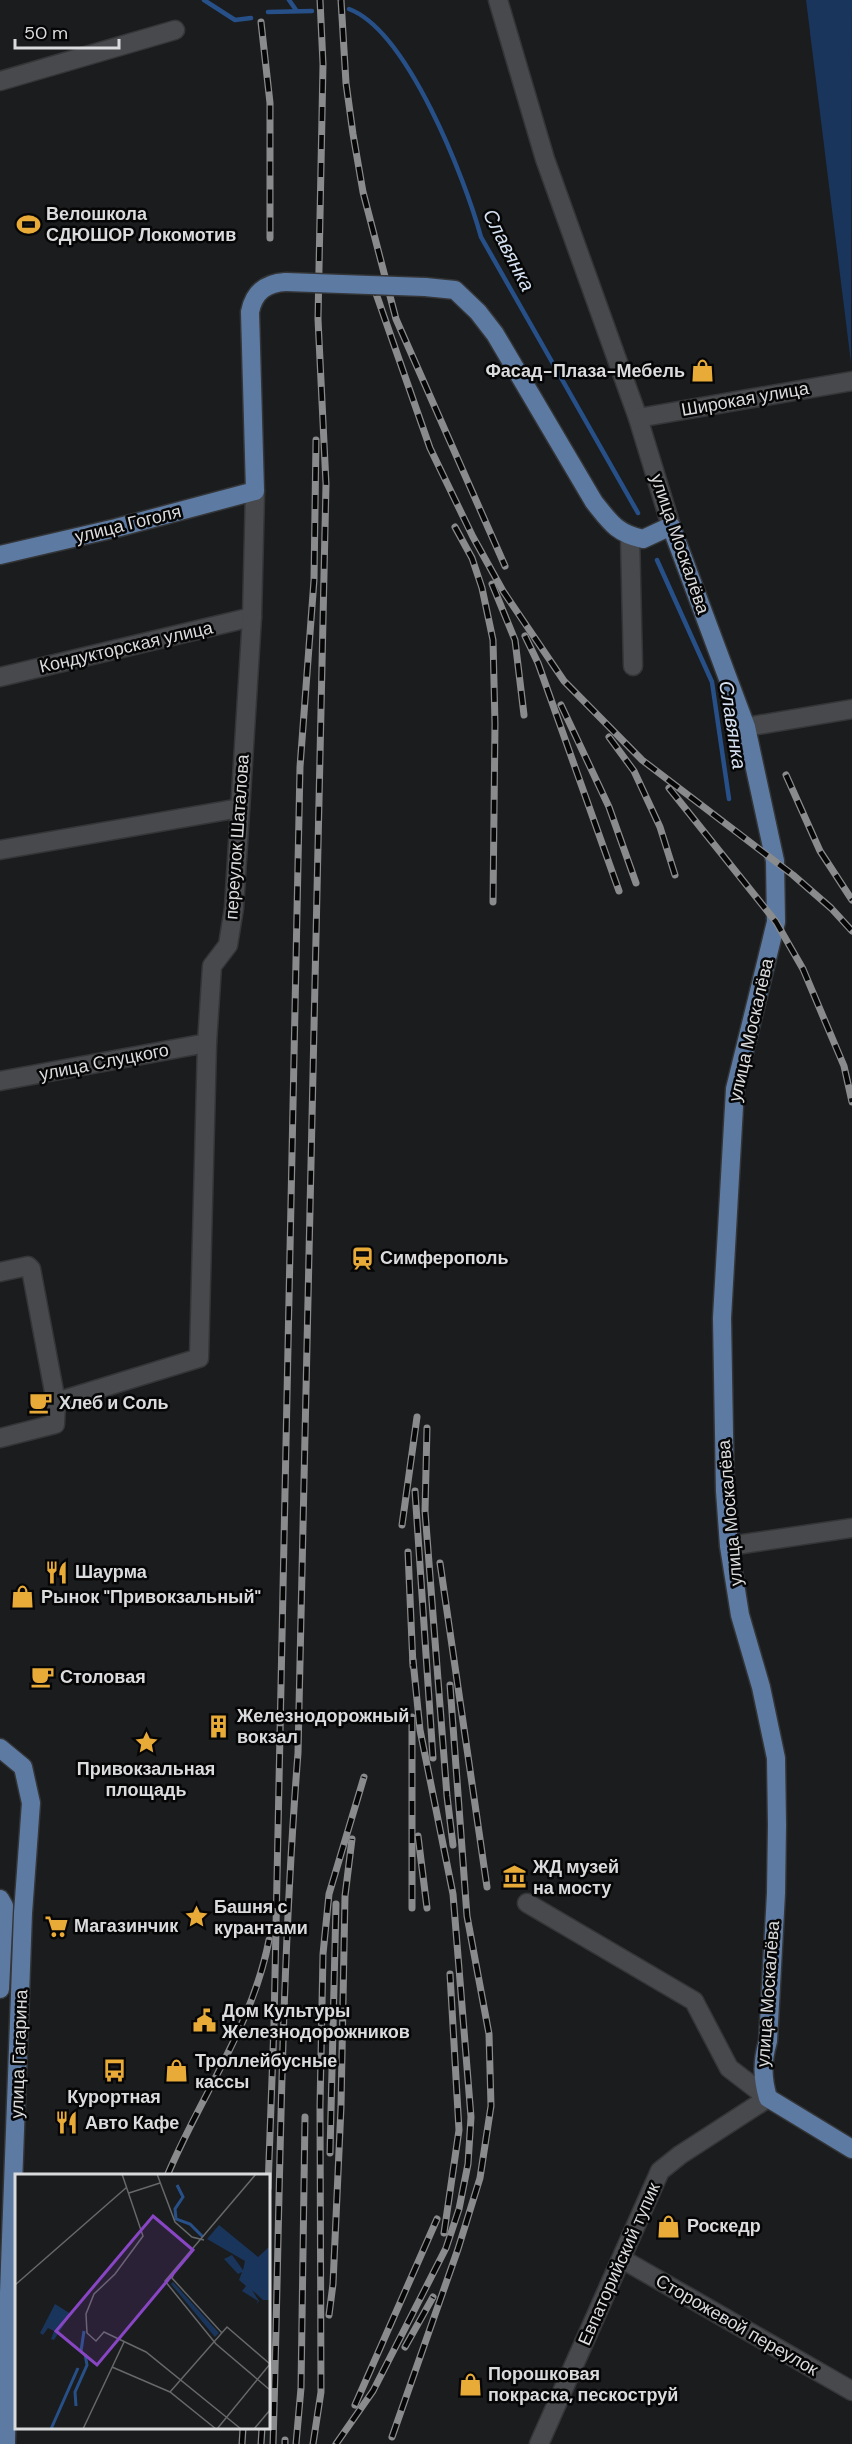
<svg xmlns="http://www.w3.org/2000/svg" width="852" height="2444" font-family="'DM Sans',sans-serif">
  <rect width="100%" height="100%" fill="#1a1c1e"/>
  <path fill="#1a355b" d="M806 0H852L851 363Z"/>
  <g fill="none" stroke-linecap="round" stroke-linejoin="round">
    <g stroke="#275089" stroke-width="4.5">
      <path d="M204 0 235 20 251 18"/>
      <path d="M289 0 296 10"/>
      <path d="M349 9C408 31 465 179 481 237L638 513"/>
      <path d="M268 12 312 11"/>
      <path d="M657 560 712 682 729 799"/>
    </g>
    <defs>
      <g id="minor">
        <path d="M498 0 545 159 638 418 671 526"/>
        <path d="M0 81 175 30"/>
        <path d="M638 418 852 381"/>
        <path d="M630 536 633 666"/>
        <path d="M0 677 252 617"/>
        <path d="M746 727 852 709"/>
        <path d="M0 850 240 808"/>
        <path d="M0 1081 207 1043"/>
        <path d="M0 1272 28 1266 31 1269 56 1402"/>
        <path d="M0 1438 55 1424 56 1402 199 1358 207 1043 212 966 228 945 234 908 252 617 255 491"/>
        <path d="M729 1546 852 1528"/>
        <path d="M527 1903 694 2001 729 2068 768 2098 680 2155 660 2171 539 2444"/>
        <path d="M622 2259 852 2391"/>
      </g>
      <g id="major">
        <path d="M425 287 455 290 478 312 495 334 594 502C610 522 616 533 643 539L671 526 746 727 775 861 776 922 735 1089 722 1318 725 1491 729 1546 740 1615 761 1687 776 1758 777 1825 776 1893 768 2041C762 2062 762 2077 768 2098L852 2149"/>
        <path d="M0 555 116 528 255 491 250 312C254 292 266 283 286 282"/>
        <path d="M0 1748 23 1767 31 1803 23 1913 9 2293 6 2444"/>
        <path d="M0 1899 4 1906 0 1989"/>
      </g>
    </defs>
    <use href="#minor" stroke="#343537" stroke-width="21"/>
    <use href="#major" stroke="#343537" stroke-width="21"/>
    <use href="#minor" stroke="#47494c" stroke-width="18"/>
    <use href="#major" stroke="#5d7aa3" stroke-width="18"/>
    <defs>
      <g id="rail">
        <path d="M341 0 346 83 353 134 363 192 396 319 505 566"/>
        <path d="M261 22 270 103V238"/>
        <path d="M372 282 430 448 473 537 503 591 564 681 642 760 793 875 831 908 852 931"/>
        <path d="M455 527 472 558 482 588 493 640 495 724 493 902"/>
        <path d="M492 584 515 640 524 715"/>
        <path d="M525 636 538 663 619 891"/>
        <path d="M561 705 609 807 636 883"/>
        <path d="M609 737 634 771 660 827 675 875"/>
        <path d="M786 775 820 851 852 900"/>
        <path d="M669 788 776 922 803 969 844 1066 852 1102"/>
        <path d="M427 1428 425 1511 447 1796 453 1845"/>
        <path d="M415 1491 433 1758"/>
        <path d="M402 1525 417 1417"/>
        <path d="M408 1552 413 1666"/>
        <path d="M440 1563 487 1887"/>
        <path d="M412 1717V1908"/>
        <path d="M418 1836 427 1908"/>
        <path d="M330 2153 336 1904"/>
        <path d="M167 2176C201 2095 252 2027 269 1940"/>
        <path d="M268 2188 274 2024 300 767 314 580 316 440"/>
        <path d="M444 2233 459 2130 450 1974"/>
        <path d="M329 2315 333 2284 341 2107 345 1896 352 1839"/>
        <path d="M405 2347 433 2297"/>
        <path d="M355 2405 437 2219"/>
        <path d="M392 2437 458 2249 480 2178 491 2106 489 2034 467 1916 450 1685"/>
        <path d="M242 2444 243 2428"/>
        <path d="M261 2444 262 2428"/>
        <path d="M273 2444C280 2214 280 1983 298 1753L326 484 318 319 323 64 320 0"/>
        <path d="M285 2444V2440"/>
        <path d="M296 2444 301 2388 305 2117"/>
        <path d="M313 2444 321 2392 320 2106 323 1954 329 1894 364 1777"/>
        <path d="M336 2444 373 2391 446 2248 459 2209 468 2164 471 2117 453 1894 420 1730 413 1660"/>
      </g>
    </defs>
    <use href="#rail" stroke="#8a8b8d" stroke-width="7"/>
    <use href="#rail" stroke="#060607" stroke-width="4.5" stroke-dasharray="14" stroke-linecap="butt"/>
    <defs>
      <path id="major-bridge" d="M286 282 425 287"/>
    </defs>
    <use href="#major-bridge" stroke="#343537" stroke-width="21" stroke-linecap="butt"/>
    <use href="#major-bridge" stroke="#5d7aa3" stroke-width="18"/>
  </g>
  <defs>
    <symbol id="stadium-bare" viewBox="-9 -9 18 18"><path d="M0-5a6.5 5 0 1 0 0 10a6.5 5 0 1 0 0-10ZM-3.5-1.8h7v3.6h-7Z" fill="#e9ab38" stroke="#060607" stroke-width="2.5" paint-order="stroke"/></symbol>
    <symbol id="shop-bare" viewBox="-9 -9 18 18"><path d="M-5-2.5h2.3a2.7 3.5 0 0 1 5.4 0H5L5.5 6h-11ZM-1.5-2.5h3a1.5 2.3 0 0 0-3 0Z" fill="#e9ab38" stroke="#060607" stroke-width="2.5" paint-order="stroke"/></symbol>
    <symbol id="station-bare" viewBox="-9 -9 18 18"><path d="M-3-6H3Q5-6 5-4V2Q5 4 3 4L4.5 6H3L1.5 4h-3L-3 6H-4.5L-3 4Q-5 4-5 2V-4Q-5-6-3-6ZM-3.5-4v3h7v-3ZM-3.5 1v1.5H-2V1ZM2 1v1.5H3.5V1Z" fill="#e9ab38" stroke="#060607" stroke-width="2.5" paint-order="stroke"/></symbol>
    <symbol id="cafe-bare" viewBox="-9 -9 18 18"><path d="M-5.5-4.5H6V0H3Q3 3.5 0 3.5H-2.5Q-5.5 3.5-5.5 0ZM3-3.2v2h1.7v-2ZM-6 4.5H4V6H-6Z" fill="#e9ab38" stroke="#060607" stroke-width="2.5" paint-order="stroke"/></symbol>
    <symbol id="restaurant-bare" viewBox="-9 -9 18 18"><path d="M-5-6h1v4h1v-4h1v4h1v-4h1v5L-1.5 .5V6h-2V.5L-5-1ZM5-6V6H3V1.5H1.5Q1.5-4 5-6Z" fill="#e9ab38" stroke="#060607" stroke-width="2.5" paint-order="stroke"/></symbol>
    <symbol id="building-bare" viewBox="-9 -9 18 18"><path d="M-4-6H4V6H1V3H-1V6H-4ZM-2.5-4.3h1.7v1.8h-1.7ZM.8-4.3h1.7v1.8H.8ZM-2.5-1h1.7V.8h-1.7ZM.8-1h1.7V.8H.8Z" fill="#e9ab38" stroke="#060607" stroke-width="2.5" paint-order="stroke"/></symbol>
    <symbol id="sight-bare" viewBox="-9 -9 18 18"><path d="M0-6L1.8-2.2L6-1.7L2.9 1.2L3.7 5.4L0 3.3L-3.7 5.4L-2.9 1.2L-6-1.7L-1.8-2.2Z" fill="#e9ab38" stroke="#060607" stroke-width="2.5" paint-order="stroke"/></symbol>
    <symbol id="museum-bare" viewBox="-9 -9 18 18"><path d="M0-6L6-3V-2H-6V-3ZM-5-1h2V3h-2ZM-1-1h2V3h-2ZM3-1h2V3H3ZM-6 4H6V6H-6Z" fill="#e9ab38" stroke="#060607" stroke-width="2.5" paint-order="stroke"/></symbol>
    <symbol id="supermarket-bare" viewBox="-9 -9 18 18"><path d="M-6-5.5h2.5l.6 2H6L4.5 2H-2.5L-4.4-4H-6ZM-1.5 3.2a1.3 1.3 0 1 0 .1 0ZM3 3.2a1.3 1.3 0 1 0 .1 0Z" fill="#e9ab38" stroke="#060607" stroke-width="2.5" paint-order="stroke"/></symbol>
    <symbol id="civic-bare" viewBox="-9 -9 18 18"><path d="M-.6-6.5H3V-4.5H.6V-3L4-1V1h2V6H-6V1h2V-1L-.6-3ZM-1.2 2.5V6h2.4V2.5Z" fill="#e9ab38" stroke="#060607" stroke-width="2.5" paint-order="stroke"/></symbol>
    <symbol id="bus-bare" viewBox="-9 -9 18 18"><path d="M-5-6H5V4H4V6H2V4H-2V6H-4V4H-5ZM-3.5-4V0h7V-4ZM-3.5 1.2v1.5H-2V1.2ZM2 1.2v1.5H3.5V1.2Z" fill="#e9ab38" stroke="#060607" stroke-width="2.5" paint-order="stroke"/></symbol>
  </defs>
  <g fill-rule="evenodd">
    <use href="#stadium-bare" x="12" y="208" width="33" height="33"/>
    <use href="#shop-bare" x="686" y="354" width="33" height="33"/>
    <use href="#station-bare" x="346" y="1242" width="33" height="33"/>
    <use href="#cafe-bare" x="24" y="1386" width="33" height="33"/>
    <use href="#restaurant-bare" x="40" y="1556" width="33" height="33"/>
    <use href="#shop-bare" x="6" y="1580" width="33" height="33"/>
    <use href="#cafe-bare" x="26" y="1660" width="33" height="33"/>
    <use href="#building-bare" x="202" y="1710" width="33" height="33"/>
    <use href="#sight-bare" x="130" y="1726" width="33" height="33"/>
    <use href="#museum-bare" x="498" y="1860" width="33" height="33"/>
    <use href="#sight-bare" x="180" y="1900" width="33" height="33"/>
    <use href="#supermarket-bare" x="40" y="1910" width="33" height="33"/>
    <use href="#civic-bare" x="188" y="2004" width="33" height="33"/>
    <use href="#bus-bare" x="98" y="2054" width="33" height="33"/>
    <use href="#shop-bare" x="160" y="2054" width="33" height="33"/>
    <use href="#restaurant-bare" x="50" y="2106" width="33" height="33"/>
    <use href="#shop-bare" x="652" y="2210" width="33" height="33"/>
    <use href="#shop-bare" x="454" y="2368" width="33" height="33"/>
  </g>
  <g text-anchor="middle" stroke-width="5" stroke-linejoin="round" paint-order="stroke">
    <g font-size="18" font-weight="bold" fill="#dadbdd" stroke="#060607" text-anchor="start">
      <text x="46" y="220">Велошкола<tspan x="46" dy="21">СДЮШОР Локомотив</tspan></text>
      <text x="685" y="377" text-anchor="end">Фасад-Плаза-Мебель</text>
      <text x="380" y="1264">Симферополь</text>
      <text x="59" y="1409">Хлеб и Соль</text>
      <text x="75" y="1578">Шаурма</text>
      <text x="41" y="1603">Рынок "Привокзальный"</text>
      <text x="60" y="1683">Столовая</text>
      <text x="237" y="1722">Железнодорожный<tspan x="237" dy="21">вокзал</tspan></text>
      <text x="146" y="1775" text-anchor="middle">Привокзальная<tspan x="146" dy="21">площадь</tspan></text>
      <text x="533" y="1873">ЖД музей<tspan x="533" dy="21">на мосту</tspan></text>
      <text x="214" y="1913">Башня с<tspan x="214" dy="21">курантами</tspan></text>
      <text x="74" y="1932">Магазинчик</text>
      <text x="222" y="2017">Дом Культуры<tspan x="222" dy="21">Железнодорожников</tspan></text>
      <text x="195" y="2067">Троллейбусные<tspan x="195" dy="21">кассы</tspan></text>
      <text x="114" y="2103" text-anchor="middle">Курортная</text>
      <text x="85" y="2129">Авто Кафе</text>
      <text x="687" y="2232">Роскедр</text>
      <text x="488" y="2380">Порошковая<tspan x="488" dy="21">покраска, пескоструй</tspan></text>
    </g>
    <g font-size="18" fill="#dadbdd" stroke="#060607">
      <text transform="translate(745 399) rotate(-10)" y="6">Широкая улица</text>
      <text transform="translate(128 524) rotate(-14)" y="6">улица Гоголя</text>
      <text transform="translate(680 544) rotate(71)" y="6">улица Москалёва</text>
      <text transform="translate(126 647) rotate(-13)" y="6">Кондукторская улица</text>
      <text transform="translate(237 837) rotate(-86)" y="6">переулок Шаталова</text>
      <text transform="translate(751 1030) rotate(-77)" y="6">улица Москалёва</text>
      <text transform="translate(104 1062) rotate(-11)" y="6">улица Слуцкого</text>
      <text transform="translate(730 1513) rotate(-95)" y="6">улица Москалёва</text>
      <text transform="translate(768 1994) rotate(-86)" y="6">улица Москалёва</text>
      <text transform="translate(19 2054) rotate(-88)" y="6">улица Гагарина</text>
      <text transform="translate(619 2264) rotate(-66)" y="6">Евпаторийский тупик</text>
      <text transform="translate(737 2325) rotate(30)" y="6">Сторожевой переулок</text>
    </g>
    <g font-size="20" font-style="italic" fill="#d5e1f2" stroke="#060607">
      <text transform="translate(509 250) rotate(63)" y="7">Славянка</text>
      <text transform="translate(733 725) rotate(81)" y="7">Славянка</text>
    </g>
  </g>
  <g transform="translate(15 2174)">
    <rect width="255" height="255" fill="#1a1c1e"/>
    <path d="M204 51 243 83 255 72V126H248L237 116 244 127 241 131 243 127 227 117 231 112 224 106 227 98 223 100 209 85 217 81 228 96 230 87 192 65ZM158 108 204 159 200 163 156 110ZM40 130 56 140 39 166 36 165 39 157 33 154 28 161 25 159Z" fill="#1a355b"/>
    <path fill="none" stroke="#275089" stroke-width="3" d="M162 11 168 23 160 35 161 45 175 50 188 63M66 177 69 157M61 232 60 218 72 191 70 180M36 255 63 194"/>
    <path fill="none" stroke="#67686a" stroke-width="1.5" d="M107 0 128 62 100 100 79 120 71 140 72 159 81 167 89 158 131 178 226 255M142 0 160 48 177 63 189 66M241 0 150 107 201 170 255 216M114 19 145 9M159 99 157 104 207 159M0 111 112 13M97 193 155 218 201 255M155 218 212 153 255 190M68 255 109 168M202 255 255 190M239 255 255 236"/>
    <path fill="#8946c4" fill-opacity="0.15" stroke="#8946c4" stroke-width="3" d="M138 42 178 76 82 191 41 157Z"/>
    <rect width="255" height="255" fill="none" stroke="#dadbdd" stroke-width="3"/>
  </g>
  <path d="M15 39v9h104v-9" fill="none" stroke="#dadbdd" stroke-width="3"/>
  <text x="24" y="39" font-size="18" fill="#dadbdd" stroke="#060607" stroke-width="4.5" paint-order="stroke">50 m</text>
</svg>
